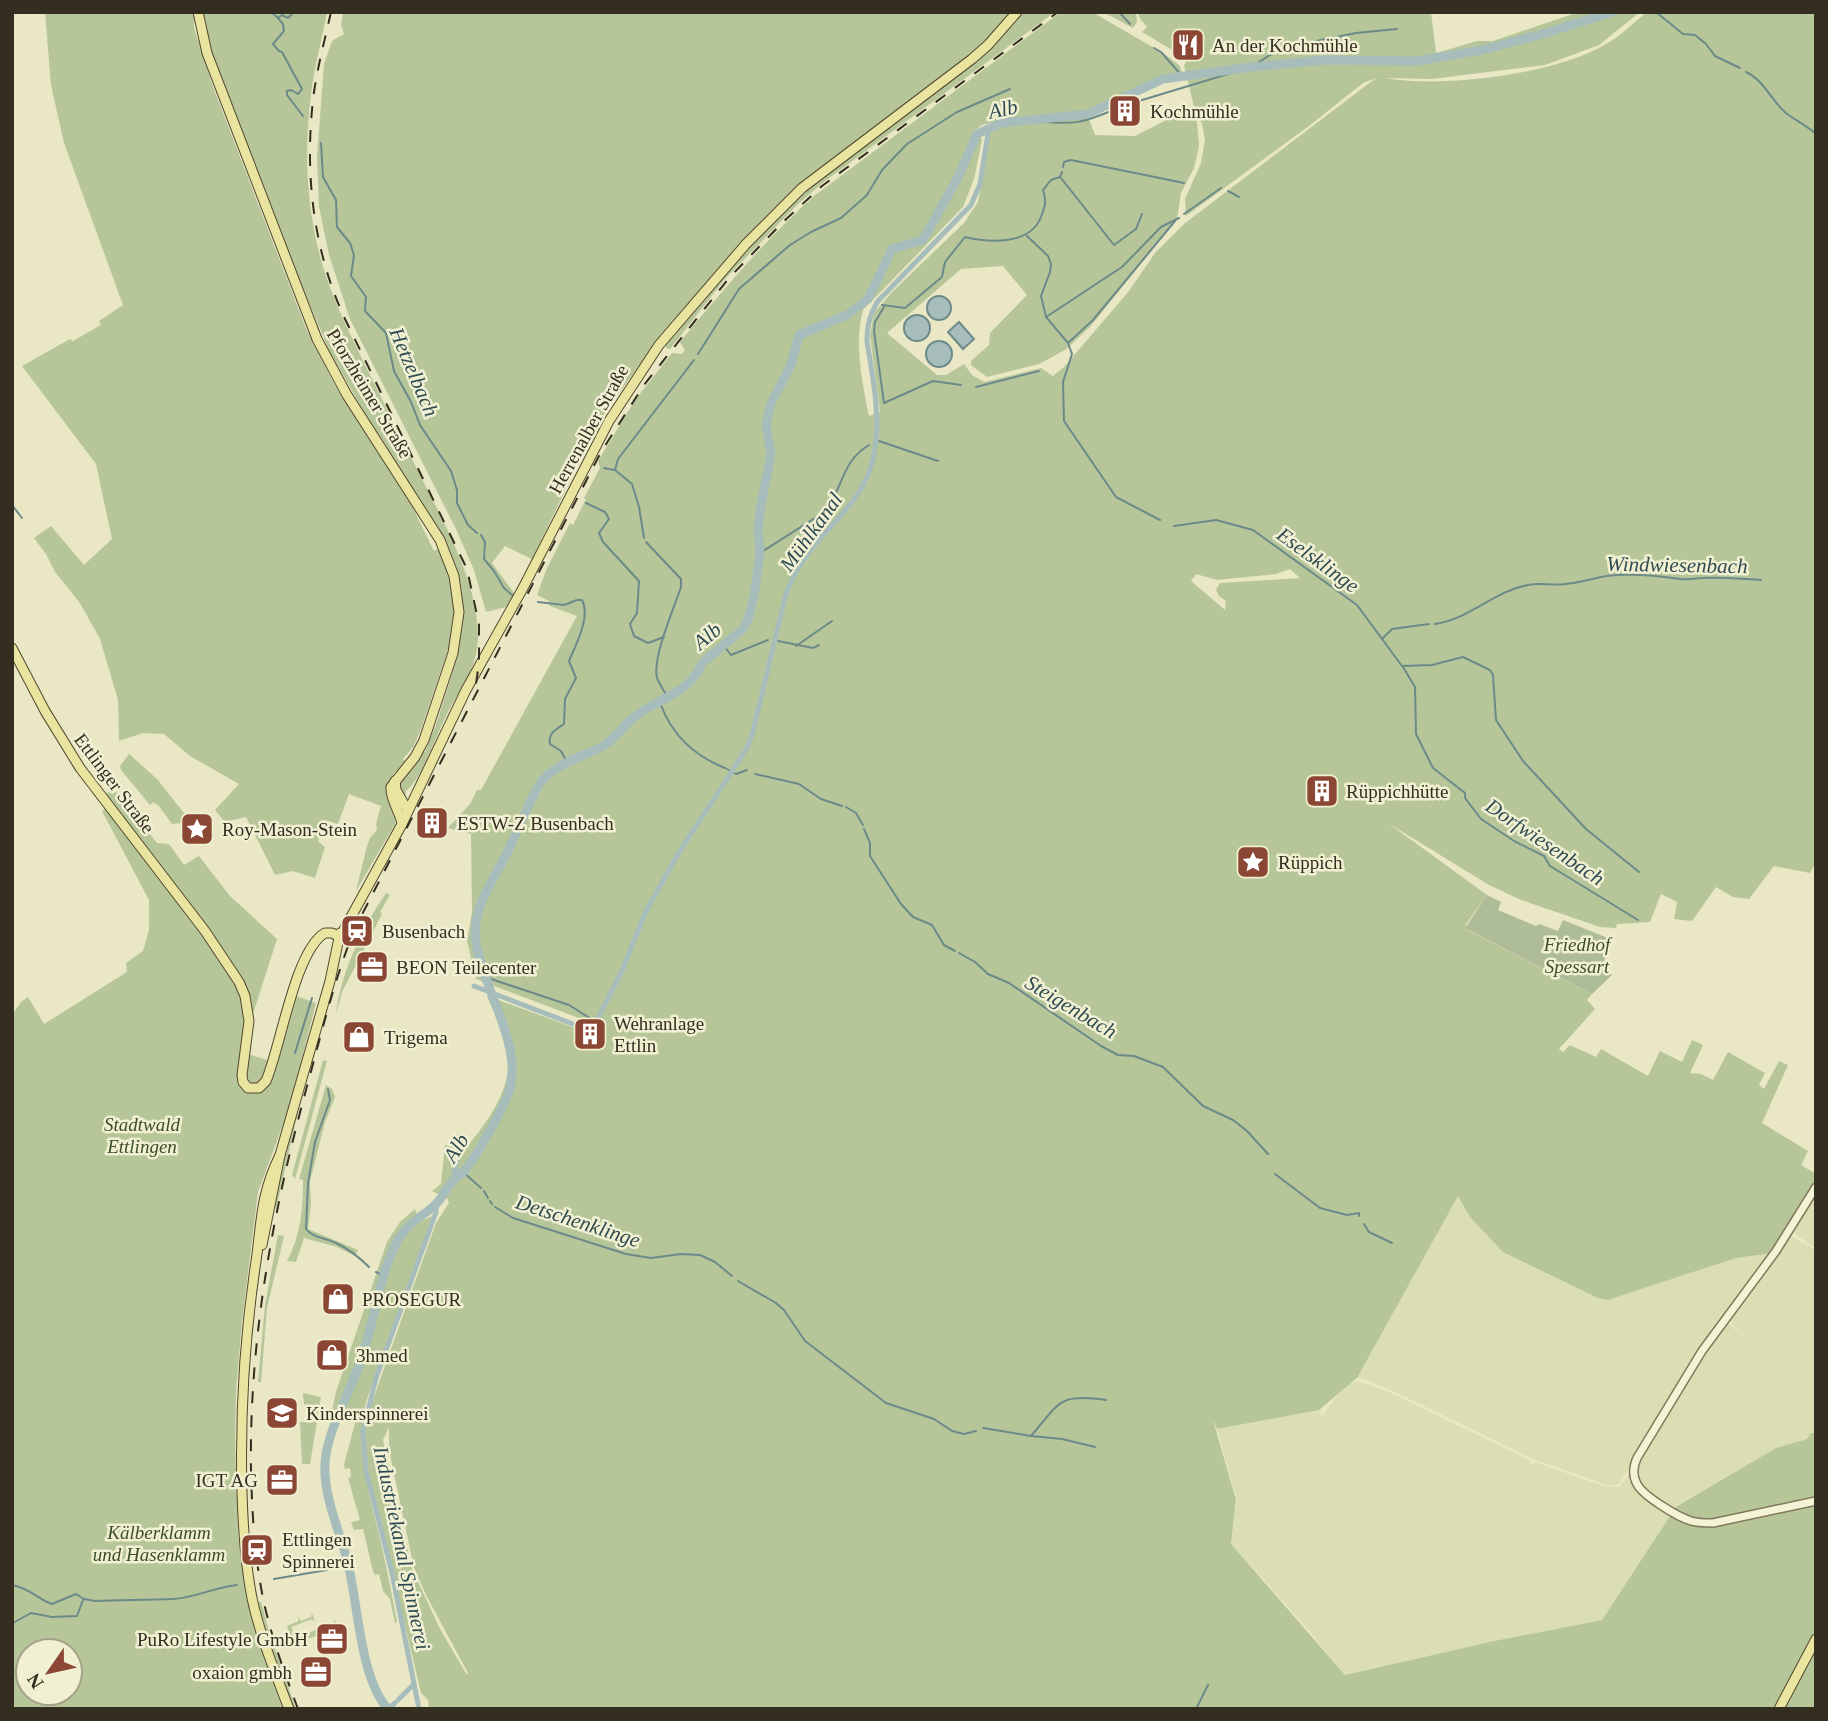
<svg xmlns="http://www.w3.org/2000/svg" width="1828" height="1721" font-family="Georgia,serif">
  <rect width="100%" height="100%" fill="#e9e7c4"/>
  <g fill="#dbdeb2">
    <path d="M1816 1191V1248L1792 1232Z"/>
    <path d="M1458 1196 1470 1217 1598 1298 1608 1300 1736 1258 1773 1253 1717 1326 1619 1484 1610 1486 1533 1459 1395 1392 1362 1378H1357Z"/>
    <path d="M1790 1236 1816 1250V1433H1811L1807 1439 1776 1448 1673 1512 1602 1620 1494 1641 1345 1675 1301 1621 1231 1544 1237 1500 1217 1429 1319 1410 1322 1417 1334 1399 1350 1384 1358 1381 1391 1393 1531 1461 1529 1464 1531 1465 1534 1462 1604 1486 1619 1487 1630 1473 1727 1320 1734 1329 1755 1343 1735 1328 1729 1317Z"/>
  </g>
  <g fill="#b6c699" fill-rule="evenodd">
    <path d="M45 12H194V28L212 84 307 331 335 385 412 506 434 551 439 548 450 575 455 608 451 641 420 732 413 747 403 759 407 763 394 773 388 788 397 813 395 824 356 891 367 846 370 838 377 830 376 824 381 806 349 794 338 824 324 820 318 841 325 847 315 878 293 871 275 875 246 817 225 822 215 810 239 784 190 756 164 734 143 733 119 741 118 700 100 639 80 603 55 572 46 554 34 538 51 526 84 565 112 539 96 464 22 366 70 339 73 341 101 325 99 321 123 305 64 143 51 85Z"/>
    <path d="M203 12H327C322 40 314 67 311 95 304 151 306 208 322 263 332 298 349 332 365 365 383 401 401 437 419 473 444 523 492 605 474 662 468 681 453 700 445 718 435 738 422 778 406 791L405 796 400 791 399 783 423 751 425 752 438 719 457 658 463 619 461 583 449 549 368 419 329 350 291 260 210 46Z"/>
    <path d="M343 12H1010L982 45 798 186 656 342 599 421 532 559 505 546 492 563 514 593 506 607 486 612 474 570 456 529 350 319 329 255 319 207 317 157 324 64 332 41 344 34 341 25Z"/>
    <path d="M1021 12H1055L825 181 797 205 725 279 670 349 666 348V341L707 298 710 290 792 201 977 58Z"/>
    <path d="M1061 12H1092L1163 53 1179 65 1183 75 1163 78 1087 114 1095 135 1135 136 1190 108 1197 122 1199 146 1194 168 1181 193 1177 219 1090 327 1065 350 1039 364 987 377 971 365V361L989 345 990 333 1027 295 1003 266 961 269 887 333 937 375H946L964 364 972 375 984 382 1041 368 1053 376 1064 367 1129 291 1155 253 1184 224 1376 78 1363 83 1309 126 1186 216 1185 199 1201 163 1205 140 1202 124 1194 107 1184 65 1186 63 1179 54 1142 32 1147 27 1139 17V12H1431L1436 53 1477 41H1493L1579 12H1640L1599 45 1545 65 1432 79 1385 78C1441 88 1544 75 1595 50 1615 41 1630 26 1647 12H1816V862L1810 873 1774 866 1749 899 1733 897 1716 887 1692 921 1674 919 1677 902 1661 894 1650 922 1617 924 1616 928 1600 927 1521 900 1489 885 1388 823 1487 895 1466 924V929L1592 994 1587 1000 1595 1009 1559 1049 1563 1052 1570 1045 1596 1057 1601 1049 1648 1076 1660 1051 1682 1062 1692 1040 1703 1045 1690 1073 1701 1074 1713 1080 1728 1052 1765 1073 1759 1085 1764 1089 1779 1061 1788 1065 1762 1123 1808 1151 1801 1165 1816 1174V1183L1773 1253 1736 1258 1608 1300 1598 1298 1503 1252 1470 1217 1458 1196 1357 1378 1319 1410 1217 1429 1213 1420 1236 1500 1231 1544 1345 1675 1494 1641 1602 1620 1676 1507 1776 1448 1807 1439 1811 1433H1816V1709H429L428 1700 421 1693 368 1470 365 1431 371 1405 436 1223 449 1203 447 1198 432 1191 441 1184 445 1145 468 1146C490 1118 515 1085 507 1047 504 1030 493 1012 487 996L578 1029 584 1020 476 979 467 941 472 912 471 834 448 828 470 804 477 790H481L577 616 550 606 549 601 537 595 547 568 570 523 573 525 586 499 584 498 600 468 598 461 635 400 672 353 682 354 685 350 680 342C722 291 764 241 814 196ZM1350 59H1416L1418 65 1351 63ZM1002 121 1003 124 990 132 978 202 964 223 891 293 874 313 870 335 880 412 869 416C862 383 854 342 863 310L963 207 974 179 982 140 977 129 982 125ZM1290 569 1300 578 1220 583 1216 590 1219 596 1226 601 1225 610 1191 581 1196 574 1217 580 1276 574ZM389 1427V1450L414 1568 427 1597 468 1673 467 1675 440 1629 412 1569 383 1440Z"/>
    <path d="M1103 12H1136L1137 22 1133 28Z"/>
    <path d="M129 754 157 779 191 822 172 824 159 806 153 802 150 805 121 770 120 766Z"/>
    <path d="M114 790 157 843 169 844 184 865 199 856 230 896 277 939 253 1014 246 1013 241 1052 277 1063 296 996 316 1003 290 1106 258 1192 242 1321 236 1392 235 1441 238 1534 243 1572 253 1624 283 1709H12V1015L21 1002 28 997 44 1024 127 972 126 963 143 951 149 930V900L102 811 112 803 105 794ZM28 1651H70V1693H28Z"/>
    <path d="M386 893 390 895 380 912 382 914 342 992 336 1014C341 972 362 928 386 893Z"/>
    <path d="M323 1060 327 1061 295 1179 292 1175Z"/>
    <path d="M326 1085 332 1089 335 1097 325 1122 310 1181 311 1203 308 1229 358 1250 355 1256 337 1247 304 1238 296 1262 287 1261C301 1235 303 1209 303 1180L299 1179Z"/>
    <path d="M298 1102 300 1103 276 1209 274 1206Z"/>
    <path d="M415 1209 420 1222 432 1216 367 1399C354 1448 370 1496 381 1543 387 1569 392 1596 397 1622L395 1623 390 1599 383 1591 379 1574 375 1575 373 1571 363 1529 354 1530 351 1522 360 1520 348 1478 351 1477 350 1468 345 1469 344 1465 355 1423 351 1422 352 1416 332 1411 336 1392 387 1242 400 1222Z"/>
    <path d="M278 1235 284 1236 267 1308 261 1382H258L265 1305Z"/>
    <path d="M303 1393 321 1397 310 1464H302L300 1422H316L307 1421C307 1411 303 1404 303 1393Z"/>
    <path d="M257 1602H261L269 1631 296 1709H292Z"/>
    <path d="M312 1613 315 1622 312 1619 291 1627 296 1637 334 1624V1619L339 1628 293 1644 287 1626 299 1621 297 1615 301 1621 311 1617Z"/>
  </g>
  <path fill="#afbc98" d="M1487 895 1501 902 1498 910 1536 926 1539 924 1558 931 1563 920 1613 940 1604 961 1612 975 1592 994 1465 928Z"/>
  <g fill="#a6bdbc" stroke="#6d8a8a" stroke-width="2">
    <circle cx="939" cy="308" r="12"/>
    <circle cx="917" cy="328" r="13"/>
    <path d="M959 322 974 339 963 349 948 332Z"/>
    <circle cx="939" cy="354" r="13"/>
  </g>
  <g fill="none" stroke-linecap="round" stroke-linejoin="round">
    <g stroke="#6d8a8a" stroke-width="2">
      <path d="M271 12 278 18"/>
      <path d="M290 12 292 14 288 18 282 15 278 18 283 24 284 31 273 44 279 51 282 52 302 89 298 94 291 90 287 91V95L303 116"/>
      <path d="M1119 12 1130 24"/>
      <path d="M1656 12 1683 34 1695 35 1706 44 1715 56 1740 68"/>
      <path d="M1154 48 1161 52 1182 76"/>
      <path d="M1746 72C1764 80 1772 102 1787 114 1797 121 1807 126 1816 134"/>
      <path d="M1131 94 1134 101"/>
      <path d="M1129 104 1251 67 1281 48 1356 33 1397 29"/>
      <path d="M1033 121C1074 125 1082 124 1120 107"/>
      <path d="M1816 140V141"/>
      <path d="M321 143 323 177 336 200 337 227 350 243 354 255 351 276 366 297 365 311 386 333 394 371 411 402 420 425 451 471 457 490V503L468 525 477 533"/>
      <path d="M1063 167 1064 162 1071 160 1184 183"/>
      <path d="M1061 178 1114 245 1136 229 1142 214"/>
      <path d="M1228 191 1239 197"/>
      <path d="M1184 214 1221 188"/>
      <path d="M1027 236 1048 256 1051 264 1050 272 1041 296 1046 317 1068 343 1072 354 1063 382 1064 421 1116 497 1160 520"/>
      <path d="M882 305 905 308 942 277 945 262 965 237C990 243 1030 245 1041 217 1045 205 1047 204 1043 190L1051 180 1060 177 1062 172"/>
      <path d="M884 307 875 322 874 331 884 403 933 381 961 385"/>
      <path d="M1046 317 1122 267 1161 227 1179 218"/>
      <path d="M1068 343 1093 320 1175 221"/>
      <path d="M698 354 739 289 790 245 811 232 841 218 867 195 882 170 907 144 957 112 1010 89"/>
      <path d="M976 387 1039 371"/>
      <path d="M879 441 938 461"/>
      <path d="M604 468 614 470"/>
      <path d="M586 503 605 512 609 519 599 533 603 542 639 581 637 613 630 624 634 636 648 643 664 637"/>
      <path d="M12 505 22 518"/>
      <path d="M1174 526 1216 520 1253 530 1357 605 1402 666 1432 665 1463 657 1490 670 1493 675 1496 720 1523 761 1586 829 1639 872"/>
      <path d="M481 535 485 542 484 559 494 571 504 588 512 595"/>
      <path d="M644 538 639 507 632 484 615 470 618 459 694 360"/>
      <path d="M646 542 681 579V587C674 608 652 658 657 678 659 684 665 692 668 698"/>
      <path d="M760 553 826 511C843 487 842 461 869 445"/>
      <path d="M538 602 564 605 577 600H582C591 617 576 644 569 661L576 678 565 699 564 724C556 729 548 733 550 744L561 751 568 764"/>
      <path d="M1435 624C1470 619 1494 591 1528 585 1541 582 1553 586 1565 584 1579 583 1593 578 1607 576 1630 573 1660 576 1681 579 1687 580 1695 578 1702 578 1721 577 1741 579 1761 580"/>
      <path d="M1382 639 1392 629 1429 624"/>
      <path d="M778 641 813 648 819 645"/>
      <path d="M724 646 731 655 768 640"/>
      <path d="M796 646 832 621"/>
      <path d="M1403 667 1415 687 1416 734 1433 768 1465 793V798L1481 819 1514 841 1544 856 1550 866 1638 920"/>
      <path d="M660 703C672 735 693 755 725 768"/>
      <path d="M727 769 736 774 747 770"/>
      <path d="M755 774 799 784 821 799 842 806"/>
      <path d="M846 807 856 813 863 825"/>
      <path d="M864 829 870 843V856L901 904 913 917 932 925 944 945 955 951"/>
      <path d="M959 953 975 962 988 974 1009 983 1101 1046 1118 1055 1134 1056 1163 1067 1203 1106 1233 1120 1247 1131 1268 1154"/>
      <path d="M485 977 569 1005 596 1022"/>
      <path d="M295 1053 312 998"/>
      <path d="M328 1089 330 1100 315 1142 308 1183 306 1229C313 1238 326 1238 336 1243 349 1249 359 1257 369 1267"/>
      <path d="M463 1172 481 1188"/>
      <path d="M1275 1174 1320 1208 1347 1215 1359 1213V1216"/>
      <path d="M484 1191 488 1198"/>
      <path d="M490 1201 492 1204"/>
      <path d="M495 1207 513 1218 626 1254 651 1258 681 1254 700 1255 715 1262 732 1276"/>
      <path d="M1364 1224 1369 1232 1392 1243"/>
      <path d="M376 1272 384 1276"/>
      <path d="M738 1281 776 1303 784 1310 805 1341 886 1403 934 1419 952 1431 964 1434 976 1431"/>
      <path d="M983 1428 1031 1436C1060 1403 1057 1393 1106 1400"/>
      <path d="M1031 1436 1062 1439 1095 1447"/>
      <path d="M343 1569 349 1568"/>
      <path d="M274 1579 327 1570"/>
      <path d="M12 1585C32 1589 37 1599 52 1604L76 1594 84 1599 95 1601C121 1600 147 1600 173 1599 195 1598 215 1587 237 1585"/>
      <path d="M13 1623 31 1613 52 1617 77 1616 83 1600"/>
      <path d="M1196 1709 1208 1685"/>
    </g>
    <g stroke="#a6bdbc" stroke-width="5">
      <path d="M474 986 591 1031 621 973 645 913 678 854 747 748 752 735 786 594C803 549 828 534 855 498 889 452 875 393 867 341 867 325 870 314 878 301L971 205 980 184 989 127"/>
      <path d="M453 1180 457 1159 458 1137"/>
      <path d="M398 1700 414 1684"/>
      <path d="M388 1709 395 1703"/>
      <path d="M419 1709 392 1573 366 1471 363 1431 376 1378 436 1212V1204"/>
    </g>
    <path stroke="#a6bdbc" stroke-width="9" d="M388 1709C360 1679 358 1603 348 1564 340 1531 323 1497 325 1463 327 1430 351 1391 361 1360 375 1321 379 1273 399 1238 408 1223 423 1216 435 1205 442 1199 446 1188 453 1181 455 1178 459 1176 462 1173 474 1162 506 1104 510 1088 522 1044 482 986 476 942 471 907 494 880 508 851 518 830 527 806 539 785 550 766 582 757 601 747 614 741 621 728 632 719 654 699 690 695 702 663L743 629 748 620 754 596 760 553 758 529 761 505 771 454 766 425 771 403 791 365 799 335 847 315 868 299 892 249 923 240 958 177 977 134 1002 123 1088 114 1163 79 1251 67 1325 60 1417 61 1482 50 1546 33 1612 12"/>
    <defs>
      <path id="minor" d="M1816 1187 1776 1251 1702 1351 1637 1458C1633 1467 1632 1475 1637 1484 1643 1496 1678 1517 1691 1521 1698 1523 1705 1523 1713 1523L1816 1501"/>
      <g id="major">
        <path d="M198 12 207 53 317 339 347 395 440 540 454 576 459 612 453 653 424 740 415 757 391 787C390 800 400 811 402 824"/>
        <path d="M12 648 45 711 80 768 205 931 239 982 245 996 249 1021 242 1075 243 1082 248 1088H259L266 1081C281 1046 295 950 325 933H332L340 937"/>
        <path d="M395 781 396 790 408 811"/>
        <path d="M340 937 402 824 466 690 523 588 609 421 659 345 746 244 802 188 972 59 988 45 1017 12"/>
        <path d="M280 1155C259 1198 262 1224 255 1268 244 1343 240 1417 242 1492 243 1527 245 1563 252 1598 260 1636 275 1672 289 1709"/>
        <path d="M262 1245 280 1155 330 981 340 933"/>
        <path d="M1779 1709 1816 1639"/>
      </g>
    </defs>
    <use href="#minor" stroke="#82795c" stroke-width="10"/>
    <use href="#major" stroke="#504730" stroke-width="11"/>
    <use href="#minor" stroke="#f5f3d6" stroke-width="7"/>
    <use href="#major" stroke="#e9e49f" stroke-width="9"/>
    <g stroke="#332e1f" stroke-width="2" stroke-dasharray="12 12" stroke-linecap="butt">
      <path d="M331 12C325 39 318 65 314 92 304 169 312 248 345 319L467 569 479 624V663L476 684"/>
      <path d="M298 1709C285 1674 272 1639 264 1603 255 1560 252 1515 251 1471 249 1341 272 1215 306 1090 321 1035 334 980 355 928L601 452 644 385 729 278 783 222 822 186 1058 12"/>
    </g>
  </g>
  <defs>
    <symbol id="restaurant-square" viewBox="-11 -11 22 22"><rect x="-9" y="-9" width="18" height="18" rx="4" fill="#8b4733" stroke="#f1f0d3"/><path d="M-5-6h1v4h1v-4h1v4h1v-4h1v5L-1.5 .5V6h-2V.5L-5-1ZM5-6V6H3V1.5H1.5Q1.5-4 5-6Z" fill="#fff"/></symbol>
    <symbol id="building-square" viewBox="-11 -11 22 22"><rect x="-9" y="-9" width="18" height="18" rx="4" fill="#8b4733" stroke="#f1f0d3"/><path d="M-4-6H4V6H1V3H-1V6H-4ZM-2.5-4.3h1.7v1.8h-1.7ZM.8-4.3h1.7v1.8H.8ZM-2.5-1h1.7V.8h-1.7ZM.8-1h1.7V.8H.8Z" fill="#fff"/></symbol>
    <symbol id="sight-square" viewBox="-11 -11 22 22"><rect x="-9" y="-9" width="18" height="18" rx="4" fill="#8b4733" stroke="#f1f0d3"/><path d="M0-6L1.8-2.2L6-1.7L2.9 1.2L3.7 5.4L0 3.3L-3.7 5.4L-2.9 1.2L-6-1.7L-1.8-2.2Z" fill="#fff"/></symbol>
    <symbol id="station-square" viewBox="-11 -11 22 22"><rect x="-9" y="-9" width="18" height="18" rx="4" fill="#8b4733" stroke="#f1f0d3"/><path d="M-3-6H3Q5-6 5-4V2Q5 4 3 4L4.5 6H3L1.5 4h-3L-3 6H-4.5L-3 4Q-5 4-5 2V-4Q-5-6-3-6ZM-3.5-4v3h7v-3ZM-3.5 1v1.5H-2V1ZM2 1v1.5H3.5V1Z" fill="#fff"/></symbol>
    <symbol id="office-square" viewBox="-11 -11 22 22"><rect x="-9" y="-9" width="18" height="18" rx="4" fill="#8b4733" stroke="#f1f0d3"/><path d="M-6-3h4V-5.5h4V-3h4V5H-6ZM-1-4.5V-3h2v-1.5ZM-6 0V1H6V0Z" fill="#fff"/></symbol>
    <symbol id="shop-square" viewBox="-11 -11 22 22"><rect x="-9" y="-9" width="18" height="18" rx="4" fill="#8b4733" stroke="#f1f0d3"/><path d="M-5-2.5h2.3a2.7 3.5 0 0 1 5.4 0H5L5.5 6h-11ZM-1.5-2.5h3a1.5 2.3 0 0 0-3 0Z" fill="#fff"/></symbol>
    <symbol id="school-square" viewBox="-11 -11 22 22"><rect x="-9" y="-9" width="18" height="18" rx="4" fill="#8b4733" stroke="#f1f0d3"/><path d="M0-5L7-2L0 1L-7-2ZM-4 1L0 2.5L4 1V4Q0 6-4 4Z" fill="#fff"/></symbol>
  </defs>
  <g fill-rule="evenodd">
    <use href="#restaurant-square" x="1169" y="26" width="38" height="38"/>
    <use href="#building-square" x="1106" y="92" width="38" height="38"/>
    <use href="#building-square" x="1303" y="772" width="38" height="38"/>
    <use href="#building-square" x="413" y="804" width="38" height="38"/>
    <use href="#sight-square" x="178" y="810" width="38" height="38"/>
    <use href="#sight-square" x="1234" y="843" width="38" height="38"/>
    <use href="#station-square" x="338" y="912" width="38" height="38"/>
    <use href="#office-square" x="353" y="948" width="38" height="38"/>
    <use href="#building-square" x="571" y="1015" width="38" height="38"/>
    <use href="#shop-square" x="340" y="1018" width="38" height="38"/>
    <use href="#shop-square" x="319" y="1280" width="38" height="38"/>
    <use href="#shop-square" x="313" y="1336" width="38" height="38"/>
    <use href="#school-square" x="263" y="1394" width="38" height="38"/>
    <use href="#office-square" x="263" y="1461" width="38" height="38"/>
    <use href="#station-square" x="238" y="1531" width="38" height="38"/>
    <use href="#office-square" x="313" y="1620" width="38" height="38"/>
    <use href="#office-square" x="297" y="1653" width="38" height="38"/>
  </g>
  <g text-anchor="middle" stroke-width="5" stroke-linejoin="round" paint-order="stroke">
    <g font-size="19" fill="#332e1f" stroke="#f1f0d3" text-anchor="start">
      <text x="1212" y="52">An der Kochmühle</text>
      <text x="1150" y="118">Kochmühle</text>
      <text x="1346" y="798">Rüppichhütte</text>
      <text x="457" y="830">ESTW-Z Busenbach</text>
      <text x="222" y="836">Roy-Mason-Stein</text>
      <text x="1278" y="869">Rüppich</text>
      <text x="382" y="938">Busenbach</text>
      <text x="396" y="974">BEON Teilecenter</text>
      <text x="614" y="1030">Wehranlage<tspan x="614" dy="22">Ettlin</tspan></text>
      <text x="384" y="1044">Trigema</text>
      <text x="362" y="1306">PROSEGUR</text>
      <text x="356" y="1362">3hmed</text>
      <text x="306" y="1420">Kinderspinnerei</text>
      <text x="258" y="1487" text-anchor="end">IGT AG</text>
      <text x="282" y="1546">Ettlingen<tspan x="282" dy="22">Spinnerei</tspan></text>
      <text x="308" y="1646" text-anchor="end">PuRo Lifestyle GmbH</text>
      <text x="292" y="1679" text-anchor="end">oxaion gmbh</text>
    </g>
    <g font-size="19" fill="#332e1f" stroke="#f1f0d3">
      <text transform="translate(370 393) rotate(59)" y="7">Pforzheimer Straße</text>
      <text transform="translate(588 429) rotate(-61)" y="7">Herrenalber Straße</text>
      <text transform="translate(115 783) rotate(53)" y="7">Ettlinger Straße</text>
    </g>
    <g font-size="19" font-style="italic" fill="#3b4e28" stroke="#f1f0d3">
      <text x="1577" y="951">Friedhof<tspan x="1577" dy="22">Spessart</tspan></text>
      <text x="142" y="1131">Stadtwald<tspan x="142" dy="22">Ettlingen</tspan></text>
      <text x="159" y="1539">Kälberklamm<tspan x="159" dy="22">und Hasenklamm</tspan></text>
    </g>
    <g font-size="21" font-style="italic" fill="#304c52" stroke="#f1f0d3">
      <text transform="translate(1003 109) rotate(-11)" y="7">Alb</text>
      <text transform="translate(414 372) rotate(67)" y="7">Hetzelbach</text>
      <text transform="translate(811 532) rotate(-54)" y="7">Mühlkanal</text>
      <text transform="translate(1318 560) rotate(36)" y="7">Eselsklinge</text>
      <text transform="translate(1677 565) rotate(1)" y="7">Windwiesenbach</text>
      <text transform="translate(707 636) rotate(-40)" y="7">Alb</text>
      <text transform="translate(1545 842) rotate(34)" y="7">Dorfwiesenbach</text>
      <text transform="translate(1071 1007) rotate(31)" y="7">Steigenbach</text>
      <text transform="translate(456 1148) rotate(-58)" y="7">Alb</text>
      <text transform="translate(578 1221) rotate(18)" y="7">Detschenklinge</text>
      <text transform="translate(402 1548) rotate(78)" y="7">Industriekanal Spinnerei</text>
    </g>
  </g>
  <rect width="1828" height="1721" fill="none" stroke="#332e1f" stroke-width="28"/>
  <g transform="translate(49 1672) rotate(236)"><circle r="33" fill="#f1f0d3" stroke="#a5a28b" stroke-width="2"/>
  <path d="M0-5L12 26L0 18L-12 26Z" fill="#8b4733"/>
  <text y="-10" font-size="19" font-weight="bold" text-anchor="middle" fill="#332e1f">N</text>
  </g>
</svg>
